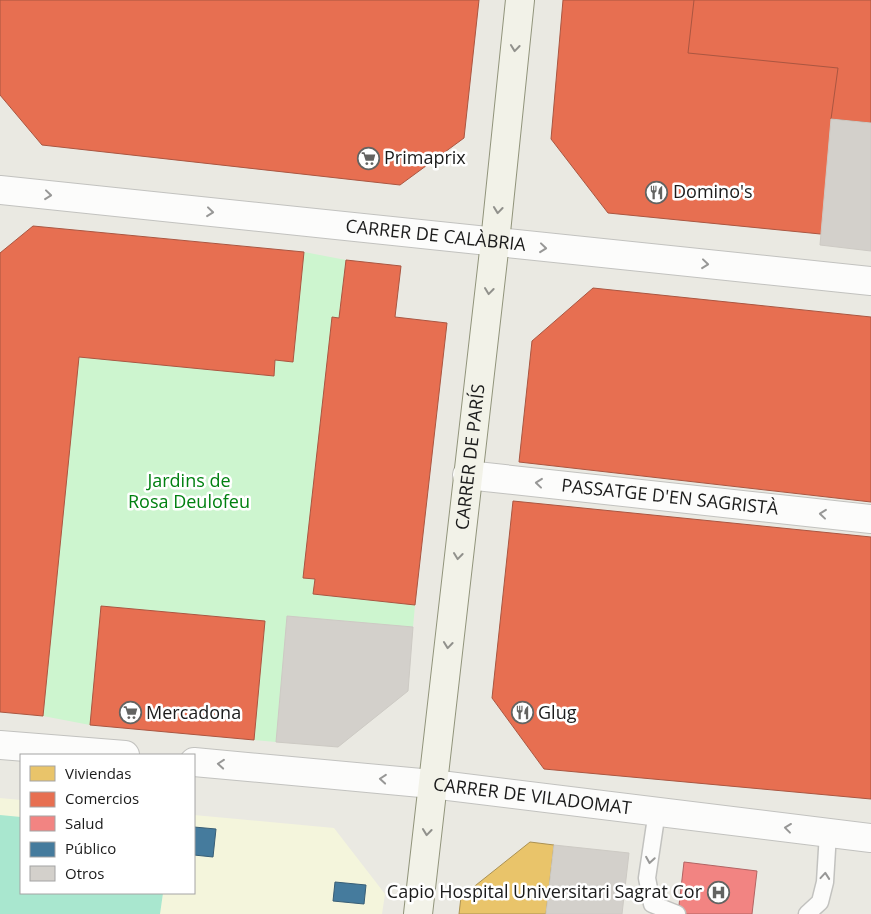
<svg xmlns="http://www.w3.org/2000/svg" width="871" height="914" font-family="'Open Sans',sans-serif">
  <rect width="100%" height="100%" fill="#eae9e2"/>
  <path fill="#f4f5dc" d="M0 798 21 800V893H194V815L334 828 385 894 382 914H0Z"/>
  <path fill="#cdf5cf" d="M304 252 346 260 339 318 332 317 303 578 315 579 314 594 415 605 413 627 287 616 276 742 254 740 265 621 101 606 90 725 43 716 79 357 273 376 275 360 293 362Z"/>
  <path fill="#a9e7cf" d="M0 815 21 817V893H163L160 914H0Z"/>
  <path fill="#e9c46a" stroke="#ab9152" d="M530 842 554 845 546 914H459L461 897Z"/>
  <g fill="#e76f51" stroke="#aa5641">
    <path d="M0 0H479L464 138 400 185 42 145 0 95Z"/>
    <path d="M563 0H871V239L608 213 551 139Z"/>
    <path d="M694 0H871V123L831 119 838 68 688 53Z"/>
    <path d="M33 226 304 252 293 362 275 360 274 376 79 357 43 716 0 712V253Z"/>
    <path d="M346 260 401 266 395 317 447 323 415 605 313 594 315 579 303 578 332 317 339 318Z"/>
    <path d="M593 288 871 317V502L519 462 532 341Z"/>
    <path d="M513 501 871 537V799L544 769 492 698Z"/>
    <path d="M101 606 265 621 254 740 90 725Z"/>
  </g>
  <path fill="#f28482" stroke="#b26463" d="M684 862 757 871 752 914H678Z"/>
  <g fill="#457b9d" stroke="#385e76">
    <path d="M194 827 216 829 213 857 194 855Z"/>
    <path d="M335 882 366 885 364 904 333 901Z"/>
  </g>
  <g fill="#d3d0cb" stroke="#cdcac4">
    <path d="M831 119 871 123V251L820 245Z"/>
    <path d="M287 616 413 627 408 691 338 747 276 742Z"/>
    <path d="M554 845 629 853 622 914H546Z"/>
  </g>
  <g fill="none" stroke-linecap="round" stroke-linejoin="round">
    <defs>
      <g id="service">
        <path d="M657 811 647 878 652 904 677 914"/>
        <path d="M807 914 820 902 825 882 828 833"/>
      </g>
      <g id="minor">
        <path id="s1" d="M0 190 871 281"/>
        <path id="s2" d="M467 475 871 519"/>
        <path d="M0 745 125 755"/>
        <path id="s3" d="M194 762 432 784 871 838"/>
      </g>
      <g id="secondary">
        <path id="s4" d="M418 914 495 242 520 0"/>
      </g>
    </defs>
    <use href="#service" stroke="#c2c2bf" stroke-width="19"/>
    <use href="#minor" stroke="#c2c2bf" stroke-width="30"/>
    <use href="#secondary" stroke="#91947b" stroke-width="30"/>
    <use href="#service" stroke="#fcfcfb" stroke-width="16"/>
    <use href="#minor" stroke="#fcfcfb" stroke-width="28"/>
    <use href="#secondary" stroke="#f2f2e8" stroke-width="28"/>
  </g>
  <defs><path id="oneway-chevron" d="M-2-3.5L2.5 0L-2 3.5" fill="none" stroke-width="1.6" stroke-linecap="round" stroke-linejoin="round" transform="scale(1.25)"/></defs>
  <g stroke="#91918c">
    <use href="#oneway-chevron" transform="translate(515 48) rotate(96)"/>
    <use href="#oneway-chevron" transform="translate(498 210) rotate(96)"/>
    <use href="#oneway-chevron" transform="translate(489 291) rotate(97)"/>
    <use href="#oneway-chevron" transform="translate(458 556) rotate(97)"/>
    <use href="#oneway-chevron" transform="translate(448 645) rotate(96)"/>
    <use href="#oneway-chevron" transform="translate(427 832) rotate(96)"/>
  </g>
  <g stroke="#979796">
    <use href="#oneway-chevron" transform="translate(48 195) rotate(6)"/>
    <use href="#oneway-chevron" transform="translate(210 212) rotate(6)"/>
    <use href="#oneway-chevron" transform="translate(543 248) rotate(6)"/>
    <use href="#oneway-chevron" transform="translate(705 264) rotate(6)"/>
    <use href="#oneway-chevron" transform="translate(539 483) rotate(-174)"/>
    <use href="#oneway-chevron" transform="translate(823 514) rotate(-174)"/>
    <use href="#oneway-chevron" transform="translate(221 764) rotate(-175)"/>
    <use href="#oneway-chevron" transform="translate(383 779) rotate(-175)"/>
    <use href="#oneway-chevron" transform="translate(788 828) rotate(-173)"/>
    <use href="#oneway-chevron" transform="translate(650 860) rotate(99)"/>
    <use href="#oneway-chevron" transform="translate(825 876) rotate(-85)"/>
  </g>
  <defs>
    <symbol id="supermarket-ring" viewBox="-11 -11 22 22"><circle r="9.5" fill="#fff" stroke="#636361" stroke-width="1.5"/><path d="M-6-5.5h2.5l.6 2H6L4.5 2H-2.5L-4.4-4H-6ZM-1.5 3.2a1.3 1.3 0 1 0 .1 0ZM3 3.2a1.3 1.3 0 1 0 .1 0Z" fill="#636361"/></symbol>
    <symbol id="restaurant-ring" viewBox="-11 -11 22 22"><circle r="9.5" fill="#fff" stroke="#636361" stroke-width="1.5"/><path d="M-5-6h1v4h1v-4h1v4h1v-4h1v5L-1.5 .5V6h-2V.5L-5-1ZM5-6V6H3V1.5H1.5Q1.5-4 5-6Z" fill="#636361"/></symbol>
    <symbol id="hospital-ring" viewBox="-11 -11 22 22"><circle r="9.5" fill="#fff" stroke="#636361" stroke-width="1.5"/><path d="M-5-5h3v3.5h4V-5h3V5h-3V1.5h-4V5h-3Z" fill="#636361"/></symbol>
  </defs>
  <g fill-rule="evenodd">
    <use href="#supermarket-ring" x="356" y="146" width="25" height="25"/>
    <use href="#restaurant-ring" x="644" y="180" width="25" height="25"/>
    <use href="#supermarket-ring" x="118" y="700" width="25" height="25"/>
    <use href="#restaurant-ring" x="510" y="700" width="25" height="25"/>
    <use href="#hospital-ring" x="706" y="880" width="25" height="25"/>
  </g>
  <g text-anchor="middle" stroke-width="5" stroke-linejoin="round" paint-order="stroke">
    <g font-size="18" fill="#1b1b1b" stroke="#fff" text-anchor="start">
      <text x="384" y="164">Primaprix</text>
      <text x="673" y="198">Domino's</text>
      <text x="146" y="719">Mercadona</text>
      <text x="538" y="719">Glug</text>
      <text x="702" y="898" text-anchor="end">Capio Hospital Universitari Sagrat Cor</text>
    </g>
    <g font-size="18" fill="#1b1b1b" stroke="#fff">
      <text dy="6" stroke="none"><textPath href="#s1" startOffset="438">CARRER DE CALÀBRIA</textPath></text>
      <text dy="6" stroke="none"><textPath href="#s4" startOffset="460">CARRER DE PARÍS</textPath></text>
      <text dy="6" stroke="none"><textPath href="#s2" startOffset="204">PASSATGE D'EN SAGRISTÀ</textPath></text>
      <text dy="6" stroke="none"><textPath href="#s3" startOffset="340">CARRER DE VILADOMAT</textPath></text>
    </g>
    <g font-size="18" fill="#018111" stroke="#fff">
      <text x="189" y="487">Jardins de<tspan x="189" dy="21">Rosa Deulofeu</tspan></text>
    </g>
  </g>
  <rect x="20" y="754" width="175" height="140" fill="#ffffff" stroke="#a4a4a4"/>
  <rect x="30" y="766" width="25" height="15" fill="#e9c46a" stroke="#a4a4a4"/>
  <text x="65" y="779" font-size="15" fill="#1b1b1b">Viviendas</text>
  <rect x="30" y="792" width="25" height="15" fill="#e76f51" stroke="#a4a4a4"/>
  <text x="65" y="804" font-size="15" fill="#1b1b1b">Comercios</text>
  <rect x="30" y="816" width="25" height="15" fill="#f28482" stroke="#a4a4a4"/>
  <text x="65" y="829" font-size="15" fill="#1b1b1b">Salud</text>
  <rect x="30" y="842" width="25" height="15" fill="#457b9d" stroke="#a4a4a4"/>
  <text x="65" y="854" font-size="15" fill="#1b1b1b">Público</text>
  <rect x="30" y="866" width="25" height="15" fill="#d3d0cb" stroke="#a4a4a4"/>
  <text x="65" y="879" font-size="15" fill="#1b1b1b">Otros</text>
</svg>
